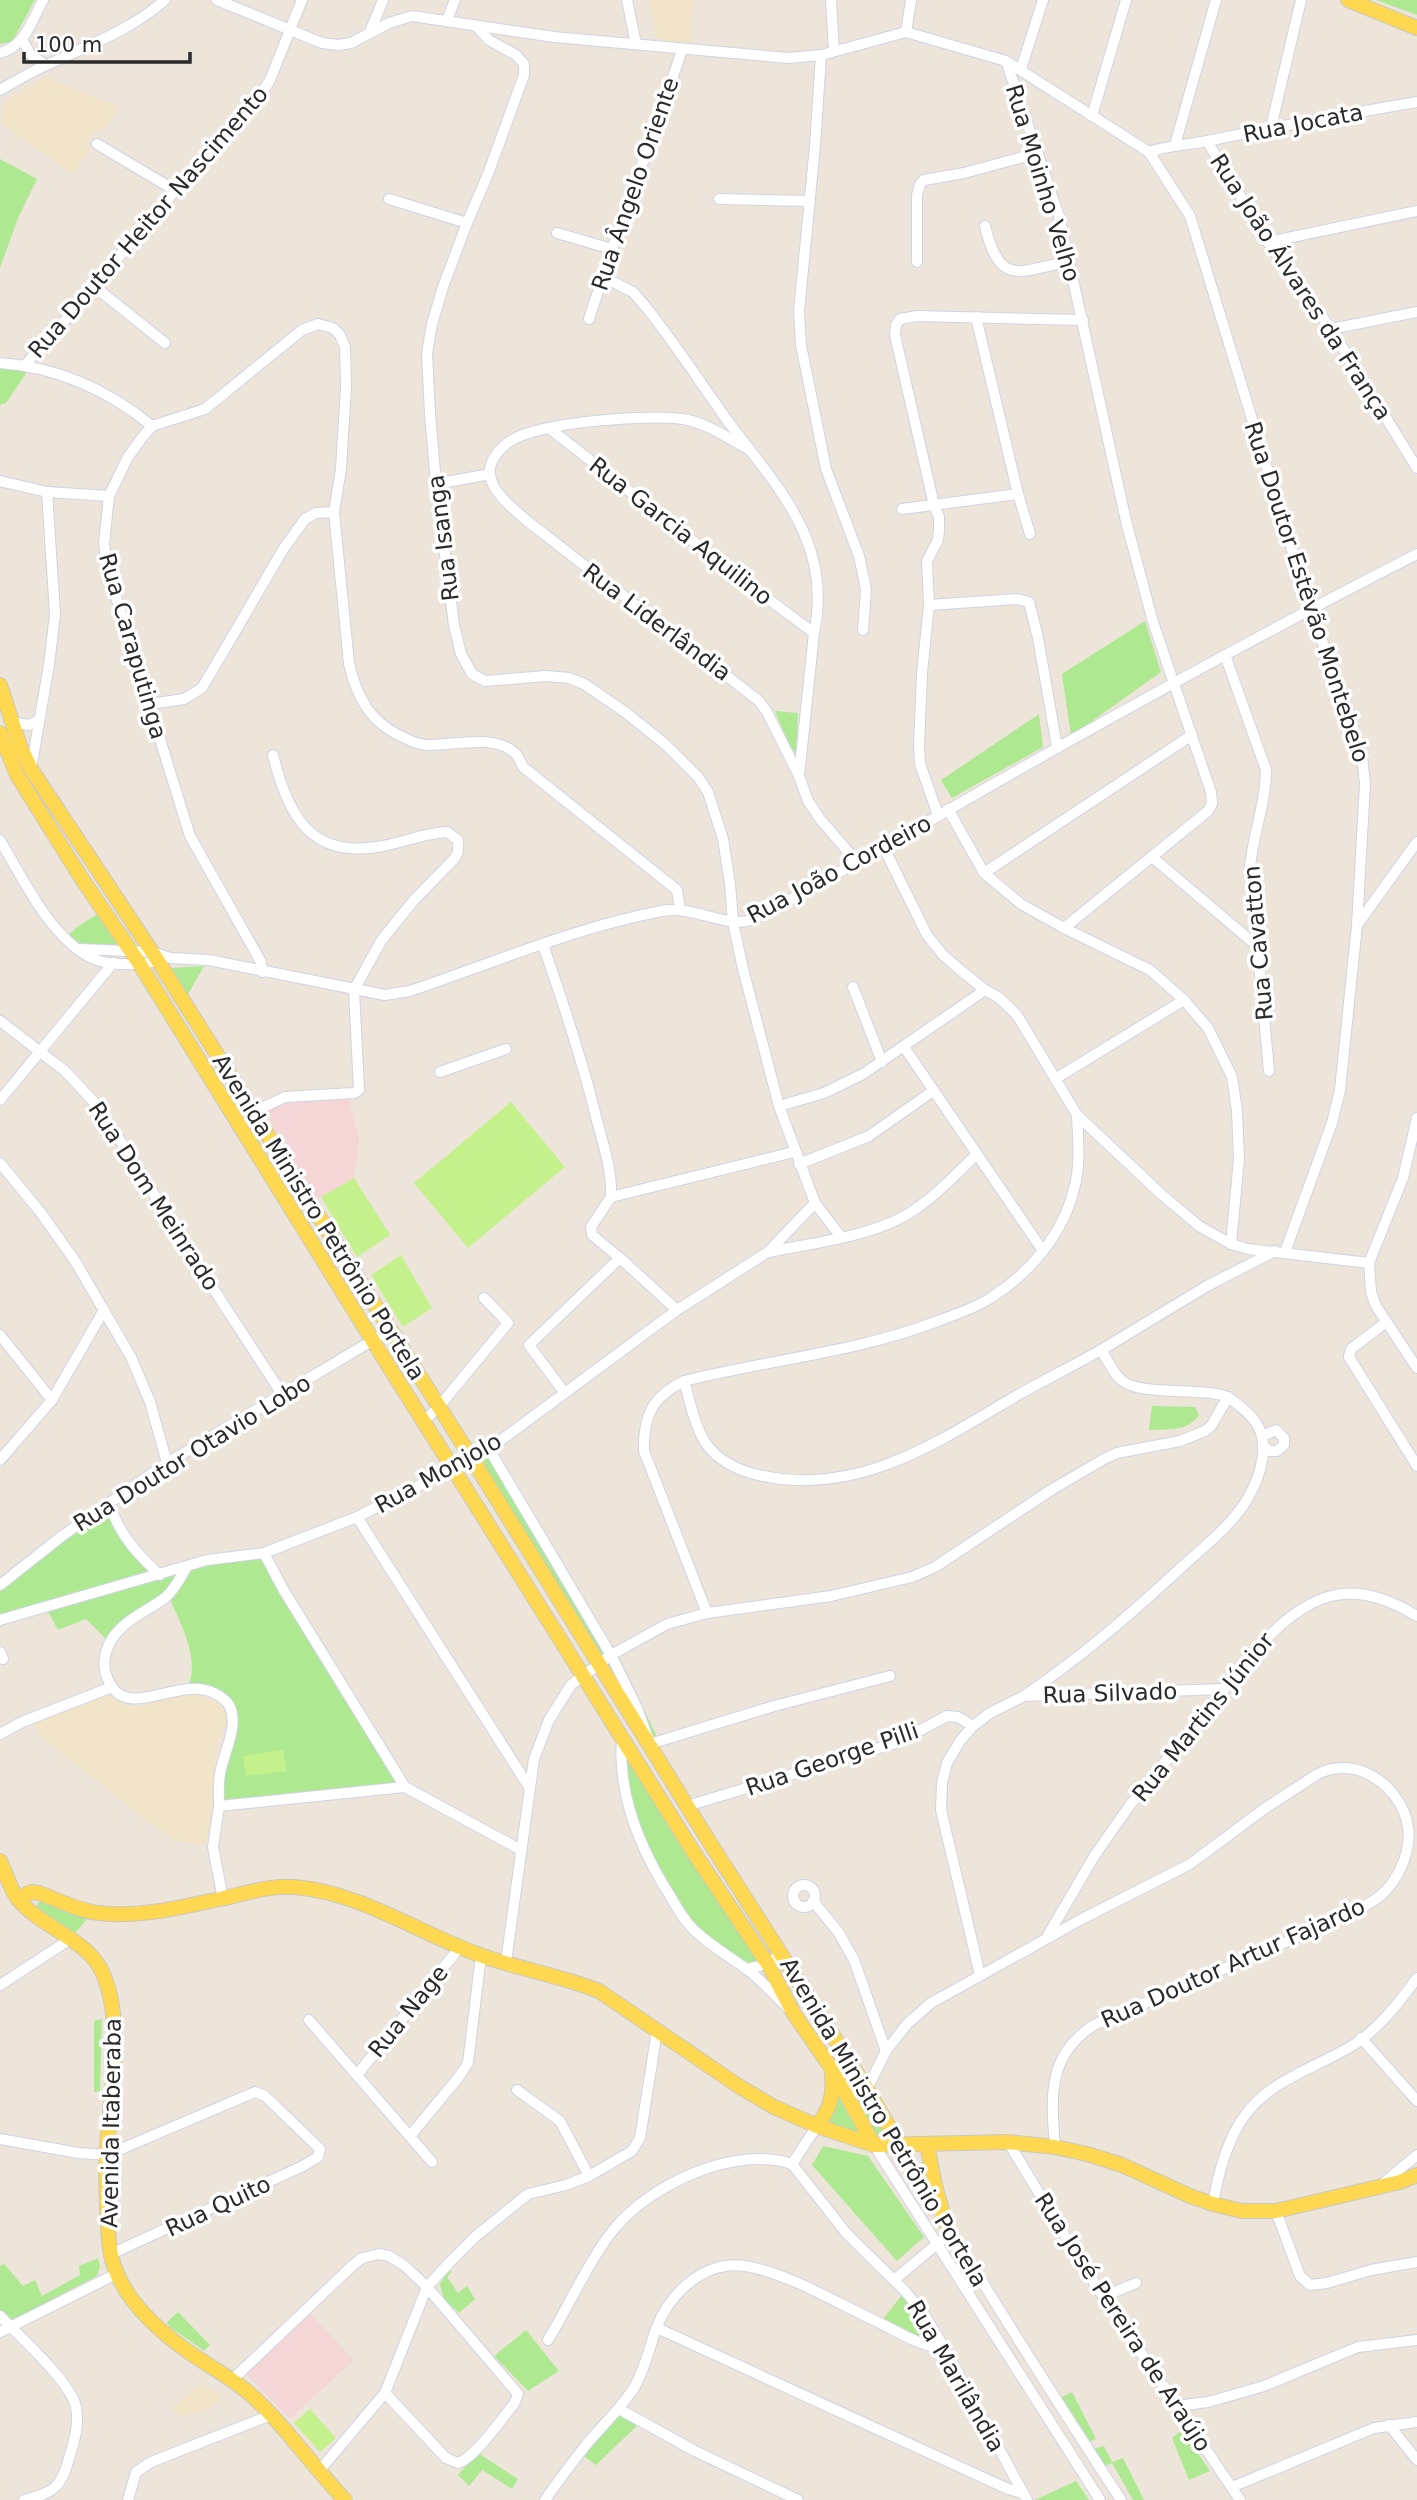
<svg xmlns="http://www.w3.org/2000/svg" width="1417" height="2500" font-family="'DejaVu Sans',sans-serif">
  <rect width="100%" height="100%" fill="#ede5da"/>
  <g fill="#f1e4c8">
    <path d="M650 0H692L691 44 657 40Z"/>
    <path d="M46 77 119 107 102 132 95 130 85 145 91 148 73 174 2 124 3 103Z"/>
    <path d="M185 1694H197L218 1702 225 1710 227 1722 216 1747 209 1837 203 1845 177 1841 151 1824 41 1736 33 1722 107 1695 126 1705 137 1707Z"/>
    <path d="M200 2383 222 2397 210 2409 180 2417 172 2410Z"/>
  </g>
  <g fill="#f5d6d7">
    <path d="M349 1098 359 1139 354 1178 317 1199 264 1111 285 1100Z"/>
    <path d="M310 2313 354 2360 290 2419 245 2373Z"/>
  </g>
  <g fill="#aee992">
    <path d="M0 0H35L12 42 0 44Z"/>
    <path d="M1376 0H1417V15Z"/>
    <path d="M0 159 37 179 18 218 0 268Z"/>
    <path d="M0 368 29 369 6 403 0 405Z"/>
    <path d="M1145 621 1161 672 1071 736 1062 674Z"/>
    <path d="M775 711 798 713 796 754 788 743Z"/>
    <path d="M1039 714 1043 747 952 798 941 780Z"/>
    <path d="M104 910 132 953 94 951 66 937 77 927Z"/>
    <path d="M204 966 187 996 171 968Z"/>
    <path d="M1152 1406 1195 1407 1199 1415C1188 1432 1167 1429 1149 1430Z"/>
    <path d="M492 1453 617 1653 657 1737 650 1744 476 1467Z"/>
    <path d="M109 1503 115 1521 160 1575 264 1553 405 1787 219 1806 232 1719 222 1697 187 1688C202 1659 179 1621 168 1595L110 1643 86 1619 58 1630 46 1608 0 1620V1585Z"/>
    <path d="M622 1738 768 1964 746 1969 688 1924 636 1831Z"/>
    <path d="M43 1898 93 1912 69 1940 35 1907Z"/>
    <path d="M102 2019 100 2091 94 2092V2021Z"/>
    <path d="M832 2069 874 2145 829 2131 826 2113Z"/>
    <path d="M846 2073 882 2125 884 2131 878 2135 874 2132Z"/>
    <path d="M823 2146 868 2156 924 2237 897 2261 812 2165Z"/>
    <path d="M98 2258 100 2267 97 2276 8 2322 0 2314V2266L4 2264 23 2286 35 2280 42 2296 80 2275 79 2266Z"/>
    <path d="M449 2269 452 2272 447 2277 458 2293 467 2286 475 2299 459 2313 444 2299 440 2284Z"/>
    <path d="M905 2291 945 2349 880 2323Z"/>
    <path d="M178 2312 210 2345 204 2351 170 2327 167 2322Z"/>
    <path d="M526 2330 559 2371 528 2391 494 2356Z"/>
    <path d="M1072 2392 1096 2439 1084 2443 1056 2400Z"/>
    <path d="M621 2410 640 2423 596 2465 582 2455Z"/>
    <path d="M1182 2430 1210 2471 1189 2480 1172 2438Z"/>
    <path d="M1104 2446 1112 2462 1123 2458 1144 2500H1133L1112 2463 1100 2468 1089 2450Z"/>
    <path d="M478 2453 518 2479 512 2489 482 2470 469 2486 458 2475Z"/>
    <path d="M1076 2481 1089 2500H1035Z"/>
  </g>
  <g fill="#c4f18c">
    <path d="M511 1102 565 1167 468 1248 414 1183Z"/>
    <path d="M354 1178 390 1235 357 1257 321 1197Z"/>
    <path d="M401 1255 432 1308 403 1327 371 1275Z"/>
    <path d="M283 1750 287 1771 246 1776 243 1756Z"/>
    <path d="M310 2409 336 2438 320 2452 294 2423Z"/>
  </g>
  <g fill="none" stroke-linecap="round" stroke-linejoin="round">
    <defs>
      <g id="minor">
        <path d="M217 0 322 43 338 45 351 43 389 23 412 16 554 37 788 58 821 55 906 32 1006 61 1149 152 1190 216 1310 609 1343 696 1362 756 1365 784 1357 925 1340 1090 1332 1123 1285 1252"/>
        <path d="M627 0 636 44"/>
        <path d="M831 0 834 51"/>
        <path d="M447 20 455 0"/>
        <path d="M475 25 489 40 516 55 524 64V75L488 174 467 223 443 287 432 324 427 353 430 414 436 484 454 625 461 654 472 674 485 681 546 676 569 678 584 684 625 712 666 745 698 777 708 792 723 839 730 884 733 922 743 969 779 1106 815 1203 841 1237"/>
        <path d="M906 32 911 0"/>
        <path d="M369 34 383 0"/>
        <path d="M22 39 30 54 45 65"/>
        <path d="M0 53C25 46 32 21 43 0"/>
        <path d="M821 55 815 146 799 311 801 345 826 469 859 556 866 589 863 630"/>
        <path d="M1006 61 1059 216 1126 521 1153 622 1211 792 1212 804 1208 811 1064 928"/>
        <path d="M1021 69 1043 0"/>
        <path d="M0 90C16 81 32 71 49 64 89 45 131 30 165 0"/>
        <path d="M1092 116 1126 0"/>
        <path d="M1271 127 1301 0"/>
        <path d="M1207 141 1268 242 1331 329 1417 468"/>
        <path d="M97 144 176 191"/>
        <path d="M1175 145 1216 0"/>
        <path d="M1149 152C1169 145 1190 145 1212 140 1280 126 1348 114 1417 102"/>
        <path d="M389 199 467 223"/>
        <path d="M719 199 810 201"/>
        <path d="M985 226C1000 288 1019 271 1071 261"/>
        <path d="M557 233 612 249"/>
        <path d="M1268 242 1417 211"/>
        <path d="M917 262V195L920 184 924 180 964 173 1038 153"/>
        <path d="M603 277 633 292 646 307C676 345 702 385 730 424 779 489 833 544 814 633L799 776 808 801 820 819 858 863"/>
        <path d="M95 287 165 343"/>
        <path d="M976 317 1018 494 1030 534"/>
        <path d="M589 319C618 228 652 140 682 50"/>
        <path d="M1331 329 1417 312"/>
        <path d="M0 363C57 367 108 390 152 426"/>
        <path d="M25 365 95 287 144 225 255 104 270 80 302 0"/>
        <path d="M549 428 744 581 814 633"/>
        <path d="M750 450C731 440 710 425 688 420 654 413 541 422 512 440 502 446 488 460 490 474 491 492 514 509 526 520L759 701 767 712 799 776"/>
        <path d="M0 481 47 492 109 496"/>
        <path d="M436 484 490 474"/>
        <path d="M902 509 1018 494"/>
        <path d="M929 605 1017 599 1029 602 1038 638 1057 747"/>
        <path d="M1225 655 1266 770C1266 803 1253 834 1250 867L1269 1071"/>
        <path d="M150 704 184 699 202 688 284 548 305 519 316 513 334 512"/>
        <path d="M11 722 29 725 39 720"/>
        <path d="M31 769 49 665 55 614 47 492"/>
        <path d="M948 809 984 873 1021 904 1064 928 1150 970 1184 1000 1208 1028 1232 1077 1237 1111 1239 1159 1231 1244"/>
        <path d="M938 815 920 764 919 745 922 673 929 605 927 561 938 540 939 530V517L934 505 895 335 896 325 900 319 917 316 1083 320"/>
        <path d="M0 840C22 877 52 941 94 959 113 967 145 965 164 959"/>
        <path d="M884 848 927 935 943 955 959 969 985 990 998 997 1017 1015 1077 1115 1161 1194 1199 1226 1231 1244 1248 1249 1369 1263"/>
        <path d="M1152 857 1256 945"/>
        <path d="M984 873 1192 735"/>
        <path d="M1357 925 1417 842"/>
        <path d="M543 945C563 1002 582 1059 596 1117 603 1144 612 1169 611 1197"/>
        <path d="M79 949 153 952 170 958 209 960 385 995 410 991C493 963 576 927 662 911 695 905 722 928 752 920 855 866 955 805 1057 748 1176 681 1296 616 1417 554"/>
        <path d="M262 972 261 962 190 836 107 568 104 543 109 496 128 457 141 439 152 426 205 409 302 330 318 324 333 328 340 335 345 347 346 387 341 469 334 512 349 664C357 698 371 724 405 738 412 742 422 745 431 745 454 745 495 734 515 753 518 756 521 763 523 767L677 890 680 909"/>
        <path d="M853 987 882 1062"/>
        <path d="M0 1021 65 1071 93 1101 130 1155 190 1253 282 1394"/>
        <path d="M904 1047 1043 1251"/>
        <path d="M440 1072 506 1049"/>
        <path d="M1055 1079 1184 1000"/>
        <path d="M0 1100 113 963"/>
        <path d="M779 1106 824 1093 863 1074 985 990"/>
        <path d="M253 1112 285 1097 354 1093 359 1090 354 990 381 941 414 900 455 858 458 852V840L447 832C425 833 404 842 383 846 312 860 288 817 273 755"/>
        <path d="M1417 1118 1403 1178 1369 1263 1371 1292 1376 1306 1417 1368"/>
        <path d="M0 1163 41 1213 75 1261 131 1357 150 1402 167 1463"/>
        <path d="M799 1164 869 1136 933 1091"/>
        <path d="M768 1252C809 1244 872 1236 908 1214 934 1198 955 1175 977 1154"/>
        <path d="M677 1310 620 1258 592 1235 591 1227 611 1197 794 1152"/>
        <path d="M1385 1323 1351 1349 1349 1357 1417 1466"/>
        <path d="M0 1335 52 1400"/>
        <path d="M684 1381C690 1401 694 1424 705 1442 717 1461 741 1472 763 1476 859 1496 938 1442 1016 1396 1044 1380 1073 1366 1101 1350"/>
        <path d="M564 1392 529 1345 620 1258"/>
        <path d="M423 1421 437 1409 508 1323 484 1298"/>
        <path d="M1262 1436 1276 1430 1284 1438V1445L1277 1451H1270L1263 1446"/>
        <path d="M489 1449 611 1655 637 1708 650 1744 774 1706 890 1676"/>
        <path d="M0 1460 52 1400 104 1310"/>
        <path d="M109 1503C119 1534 137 1554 160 1575"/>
        <path d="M357 1517 529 1787"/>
        <path d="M264 1553 283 1589 405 1787"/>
        <path d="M187 1566C181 1577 175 1589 166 1597 147 1612 121 1620 109 1644 104 1656 102 1667 108 1680 127 1723 178 1675 214 1693 220 1696 227 1700 230 1707 239 1727 223 1754 220 1774 218 1785 219 1796 219 1806L405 1787 521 1850"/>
        <path d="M0 1585 62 1536 167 1463 390 1330"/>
        <path d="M707 1613 644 1451C643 1416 652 1397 684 1381 768 1360 857 1352 938 1321 956 1314 976 1308 992 1297 1030 1273 1063 1234 1074 1189 1081 1165 1078 1140 1077 1115"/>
        <path d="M0 1620 207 1560 264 1553 357 1517 472 1459 489 1449 677 1310 768 1252 815 1203"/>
        <path d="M0 1652 3 1659"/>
        <path d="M1024 1696C1084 1655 1132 1613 1185 1564 1207 1544 1233 1524 1248 1498 1258 1480 1266 1458 1262 1437 1259 1419 1241 1407 1228 1397"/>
        <path d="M0 1734 22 1722 112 1687"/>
        <path d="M622 1738C617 1796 641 1851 672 1899 677 1908 683 1918 690 1926 706 1943 726 1954 745 1968 761 1979 774 1995 788 2008"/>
        <path d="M219 1806 213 1847 223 1899"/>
        <path d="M687 1806 896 1743 947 1716 958 1717 973 1726"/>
        <circle cx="804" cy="1896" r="11"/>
        <path d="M813 1901 839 1933 854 1960 886 2051"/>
        <path d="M1048 1935 1095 1855 1130 1805 1259 1646C1310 1593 1350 1575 1417 1616"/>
        <path d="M506 1962 534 1759 549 1720 571 1685 611 1655 667 1624 707 1613 831 1596 912 1577 935 1567 1051 1490 1104 1459 1117 1453 1180 1441 1205 1431 1211 1426 1228 1397C1200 1386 1137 1398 1119 1378 1112 1370 1107 1359 1101 1350L1207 1286 1275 1251"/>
        <path d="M746 1969C760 1966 772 1965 781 1952"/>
        <path d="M980 1975 941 1810 942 1783 947 1763 960 1741 973 1726 990 1713 1024 1696 1224 1689"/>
        <path d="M0 1985 69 1940"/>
        <path d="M309 2020 432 2162"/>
        <path d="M1361 2038 1417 2101"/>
        <path d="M357 2075 460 1947"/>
        <path d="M867 2089 886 2051 907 2024 931 2003 1082 1919 1190 1864 1264 1809 1316 1775C1355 1753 1402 1786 1408 1827 1411 1848 1402 1871 1389 1887 1377 1902 1356 1910 1339 1919L1094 2025C1047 2055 1051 2097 1055 2147"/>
        <path d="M517 2090 560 2121 589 2176"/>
        <path d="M410 2136 458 2078 468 2063 481 1955"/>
        <path d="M0 2139 78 2153 107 2155 255 2092 265 2096 320 2149 318 2157 303 2166 111 2254"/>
        <path d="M1008 2142 1085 2269 1240 2500"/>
        <path d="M899 2144C970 2265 1045 2383 1121 2500"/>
        <path d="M874 2145 1100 2500"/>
        <path d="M792 2164 847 2234 905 2291 925 2316 945 2349 1027 2500"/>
        <path d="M792 2164 817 2126"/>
        <path d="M1381 2185 1417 2155"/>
        <path d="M1213 2204C1218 2174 1227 2139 1246 2114 1270 2081 1316 2067 1350 2047 1377 2031 1399 2003 1417 1978"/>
        <path d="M1276 2211 1300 2276 1310 2285 1327 2283 1371 2270 1417 2262"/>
        <path d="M894 2280 943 2239"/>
        <path d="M1103 2297 1136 2283"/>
        <path d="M0 2316C19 2336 71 2382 76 2407 79 2424 75 2439 70 2455 61 2487 56 2492 24 2500"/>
        <path d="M657 2328 1008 2489 1023 2493"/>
        <path d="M0 2332 118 2273"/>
        <path d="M548 2340C570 2304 588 2262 614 2229 651 2184 735 2145 792 2164"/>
        <path d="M233 2379 352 2266 362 2258 379 2254 389 2256 405 2266 427 2287 518 2394 514 2404C501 2419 476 2457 458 2463L446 2458 385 2393"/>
        <path d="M1177 2406 1208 2402 1264 2386 1358 2347 1417 2340"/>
        <path d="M619 2409 695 2451 798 2500"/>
        <path d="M1389 2425 1417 2460"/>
        <path d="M319 2471 385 2393 427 2287 450 2262 476 2236 528 2194 566 2185 589 2176 632 2151 640 2138 657 2031"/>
        <path d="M1232 2487 1374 2428 1417 2422"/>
        <path d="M128 2500 136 2472 151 2462 271 2415"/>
        <path d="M545 2500C558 2481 572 2463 586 2445 602 2426 620 2409 634 2388 645 2369 649 2349 656 2329 670 2293 704 2260 745 2266 765 2269 787 2278 805 2286 832 2299 859 2313 886 2326 905 2336 924 2347 945 2349"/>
      </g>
      <g id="major">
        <path d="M1348 0 1417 28"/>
        <path d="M0 685 20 746 31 769 158 961 472 1459 705 1835 867 2089 899 2144"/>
        <path d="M0 733 17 775 80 876 139 963 373 1341 696 1856 768 1964 794 2014 832 2069 874 2145"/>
        <path d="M0 1861C6 1873 10 1889 18 1899 42 1929 90 1939 104 1976 127 2033 106 2110 106 2170 107 2198 106 2227 111 2255 120 2298 158 2331 193 2355 212 2368 232 2378 250 2394 285 2425 312 2466 345 2500"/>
        <path d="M18 1899 31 1892 39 1893C58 1900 79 1911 99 1913 139 1918 182 1907 220 1899 244 1894 269 1885 294 1887 359 1892 417 1932 477 1954 517 1969 560 1975 599 1991L740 2087 774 2107 817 2126 874 2145 1008 2142 1055 2147 1087 2154 1122 2165 1190 2196 1213 2204 1242 2211H1276L1400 2182 1417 2175"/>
        <path d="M817 2126C830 2109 834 2096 832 2074"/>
        <path d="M927 2144 934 2181 945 2222"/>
      </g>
    </defs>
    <use href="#minor" stroke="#cfd3e4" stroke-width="12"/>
    <use href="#major" stroke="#c8c8c8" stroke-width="16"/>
    <use href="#minor" stroke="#fff" stroke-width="10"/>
    <use href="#major" stroke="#fdd850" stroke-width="14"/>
  </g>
  <g text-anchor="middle" stroke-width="7" stroke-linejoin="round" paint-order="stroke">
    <g font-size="23" fill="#2a2a2a" stroke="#fff">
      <text transform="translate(1303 123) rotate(-11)" y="8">Rua Jocata</text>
      <text transform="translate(1043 183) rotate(73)" y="8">Rua Moinho Velho</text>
      <text transform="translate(635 184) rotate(-71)" y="8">Rua Ângelo Oriente</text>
      <text transform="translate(148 222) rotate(-49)" y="8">Rua Doutor Heitor Nascimento</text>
      <text transform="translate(1301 287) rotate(57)" y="8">Rua João Álvares da França</text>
      <text transform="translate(681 531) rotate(38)" y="8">Rua Garcia Aquilino</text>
      <text transform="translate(443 538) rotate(-97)" y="8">Rua Isanga</text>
      <text transform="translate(1307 592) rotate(72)" y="8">Rua Doutor Estêvão Montebelo</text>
      <text transform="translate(657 622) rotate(37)" y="8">Rua Liderlândia</text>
      <text transform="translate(133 646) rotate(74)" y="8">Rua Caraputinga</text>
      <text transform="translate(839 869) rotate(-28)" y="8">Rua João Cordeiro</text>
      <text transform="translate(1258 943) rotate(-95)" y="8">Rua Cavatton</text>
      <text transform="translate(154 1196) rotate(57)" y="8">Rua Dom Meinrado</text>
      <text transform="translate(319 1217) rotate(58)" y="8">Avenida Ministro Petrônio Portela</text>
      <text transform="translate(192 1453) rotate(-32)" y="8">Rua Doutor Otavio Lobo</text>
      <text transform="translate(438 1473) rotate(-29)" y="8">Rua Monjolo</text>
      <text transform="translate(1110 1693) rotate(-2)" y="8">Rua Silvado</text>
      <text transform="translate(1203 1717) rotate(-51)" y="8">Rua Martins Júnior</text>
      <text transform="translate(832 1759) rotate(-19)" y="8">Rua George Pilli</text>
      <text transform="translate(1233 1963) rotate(-24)" y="8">Rua Doutor Artur Fajardo</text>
      <text transform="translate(408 2011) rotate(-51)" y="8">Rua Nage</text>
      <text transform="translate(884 2122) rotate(59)" y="8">Avenida Ministro Petrônio Portela</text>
      <text transform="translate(111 2123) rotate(-89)" y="8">Avenida Itaberaba</text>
      <text transform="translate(218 2206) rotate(-25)" y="8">Rua Quito</text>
      <text transform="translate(1123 2322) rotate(57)" y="8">Rua José Pereira de Araújo</text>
      <text transform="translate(956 2376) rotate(60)" y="8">Rua Marilândia</text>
    </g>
  </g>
  <path d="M24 52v10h166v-10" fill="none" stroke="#2a2a2a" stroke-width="3.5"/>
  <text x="35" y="52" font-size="21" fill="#2a2a2a" stroke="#ffffff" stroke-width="5" paint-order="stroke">100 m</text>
</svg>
